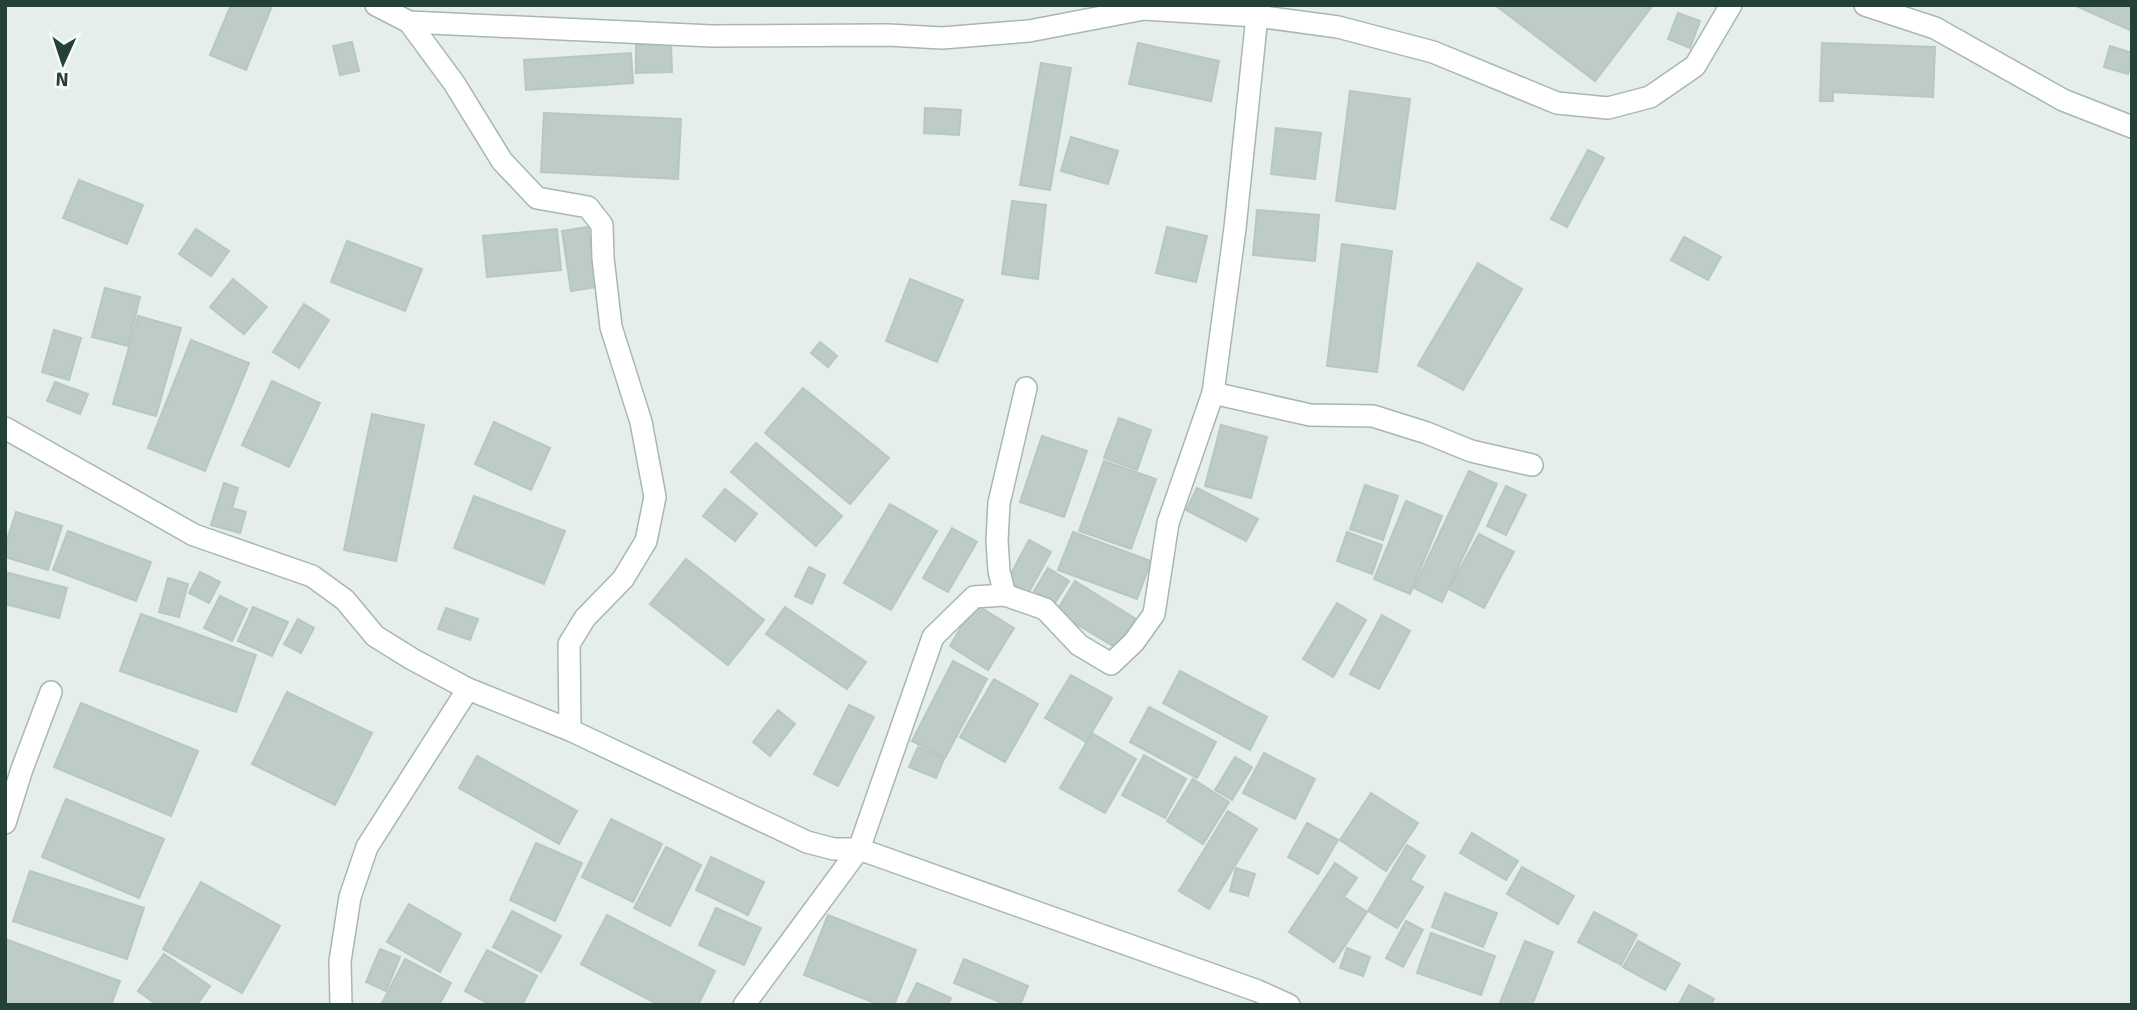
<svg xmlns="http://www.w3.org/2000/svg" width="2137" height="1010" font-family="Signika,sans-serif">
  <rect width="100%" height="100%" fill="#e5eeea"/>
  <g fill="#bdccc5" stroke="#b7c8c0" stroke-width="2">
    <path d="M231 5 272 6 246 70 210 55Z"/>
    <path d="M1495 5H1653L1595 81Z"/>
    <path d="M2074 5H2132V31Z"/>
    <path d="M1678 13 1700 21 1690 48 1668 39Z"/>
    <path d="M352 42 359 71 340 75 333 46Z"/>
    <path d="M1138 43 1219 61 1211 101 1129 84Z"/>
    <path d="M1822 43 1935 47 1933 97 1833 92V101H1820Z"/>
    <path d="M671 44 672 72 636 73V45Z"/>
    <path d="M2110 46 2132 53 2128 74 2104 67Z"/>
    <path d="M631 53 633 83 526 90 524 60Z"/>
    <path d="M1041 63 1071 68 1050 190 1020 185Z"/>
    <path d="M1350 91 1410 99 1395 209 1336 201Z"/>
    <path d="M925 108 961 110 959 135 924 133Z"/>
    <path d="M544 113 681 119 678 179 541 172Z"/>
    <path d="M1276 128 1321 133 1315 179 1271 174Z"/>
    <path d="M1071 137 1118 151 1108 184 1061 171Z"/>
    <path d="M1588 150 1604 158 1567 227 1551 219Z"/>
    <path d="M79 180 143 205 127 244 63 218Z"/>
    <path d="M1012 201 1046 205 1038 279 1002 274Z"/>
    <path d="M1257 210 1319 215 1315 261 1253 255Z"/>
    <path d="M588 227 597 287 571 291 562 231Z"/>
    <path d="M1167 227 1207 236 1196 282 1156 273Z"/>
    <path d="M196 229 229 251 211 276 179 254Z"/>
    <path d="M557 229 561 270 487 277 483 236Z"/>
    <path d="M1684 237 1721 257 1708 280 1671 260Z"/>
    <path d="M347 241 422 269 405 311 331 282Z"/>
    <path d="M1342 244 1392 251 1377 372 1327 366Z"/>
    <path d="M1478 263 1522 289 1463 390 1418 365Z"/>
    <path d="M233 279 267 307 244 334 210 307Z"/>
    <path d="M910 279 963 300 937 362 886 341Z"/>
    <path d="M105 288 140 297 128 346 92 337Z"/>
    <path d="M304 304 329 320 299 368 273 352Z"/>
    <path d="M138 316 181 328 156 416 113 404Z"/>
    <path d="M54 330 81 338 69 380 42 372Z"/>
    <path d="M191 340 249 363 205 471 148 448Z"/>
    <path d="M820 342 837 356 828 367 811 353Z"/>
    <path d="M272 381 320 403 289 467 242 445Z"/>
    <path d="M55 382 88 394 80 414 47 401Z"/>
    <path d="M803 388 889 458 850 504 765 433Z"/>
    <path d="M372 414 424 425 396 561 344 550Z"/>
    <path d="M1119 418 1151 430 1137 470 1104 458Z"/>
    <path d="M494 422 550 448 531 490 475 464Z"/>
    <path d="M1221 425 1267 437 1251 498 1205 486Z"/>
    <path d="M1042 436 1087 451 1064 517 1020 502Z"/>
    <path d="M756 443 842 516 816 546 731 472Z"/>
    <path d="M1104 461 1156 479 1131 549 1079 531Z"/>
    <path d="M1469 471 1497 484 1442 602 1414 588Z"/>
    <path d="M224 483 238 488 232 508 246 512 240 533 211 525Z"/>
    <path d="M1365 485 1398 496 1383 540 1350 529Z"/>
    <path d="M1506 486 1526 495 1506 535 1487 526Z"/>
    <path d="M1197 488 1258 519 1246 541 1186 510Z"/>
    <path d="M725 489 757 514 735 541 703 516Z"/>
    <path d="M474 496 565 531 544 584 454 548Z"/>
    <path d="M1406 501 1442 516 1410 594 1374 579Z"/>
    <path d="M890 504 937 531 891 610 844 583Z"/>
    <path d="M16 512 62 526 48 570 5 557V546Z"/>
    <path d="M952 528 977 542 948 592 923 578Z"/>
    <path d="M68 531 151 562 136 601 53 570Z"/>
    <path d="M1073 532 1151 561 1137 599 1058 570Z"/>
    <path d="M1347 532 1382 545 1372 574 1337 561Z"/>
    <path d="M1479 534 1514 552 1484 608 1449 589Z"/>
    <path d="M1029 540 1051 552 1029 592 1007 581Z"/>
    <path d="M686 559 764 620 728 665 650 604Z"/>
    <path d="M809 567 825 575 812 604 795 596Z"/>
    <path d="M1048 568 1069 581 1055 603 1034 591Z"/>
    <path d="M5 572 67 588 59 618 5 604Z"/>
    <path d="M200 572 220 582 209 603 189 593Z"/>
    <path d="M168 578 188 584 179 617 159 612Z"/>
    <path d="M1075 581 1136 619 1118 649 1056 612Z"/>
    <path d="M220 596 247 609 232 641 204 628Z"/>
    <path d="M1337 603 1366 620 1333 677 1303 659Z"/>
    <path d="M975 604 1014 628 988 670 950 646Z"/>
    <path d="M253 607 288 622 272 656 238 641Z"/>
    <path d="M785 607 866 662 847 689 766 634Z"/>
    <path d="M446 608 478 619 470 640 438 629Z"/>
    <path d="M141 614 256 655 236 712 120 671Z"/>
    <path d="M1382 615 1410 631 1379 689 1350 674Z"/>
    <path d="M298 619 314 628 301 653 284 644Z"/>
    <path d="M953 661 987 679 945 758 912 741Z"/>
    <path d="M1180 671 1267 717 1250 750 1163 703Z"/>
    <path d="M1071 675 1112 698 1086 742 1045 718Z"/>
    <path d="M994 679 1038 704 1005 762 960 737Z"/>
    <path d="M287 692 372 733 335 805 252 764Z"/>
    <path d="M81 703 198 751 171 816 54 767Z"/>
    <path d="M849 705 874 717 838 786 814 774Z"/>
    <path d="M1149 707 1216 742 1197 778 1130 742Z"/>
    <path d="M778 710 795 724 770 756 753 742Z"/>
    <path d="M1092 733 1136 759 1105 813 1060 788Z"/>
    <path d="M918 747 944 759 936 778 909 767Z"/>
    <path d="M1264 753 1315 779 1295 819 1243 793Z"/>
    <path d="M1144 755 1186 779 1165 818 1122 795Z"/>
    <path d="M477 756 577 811 559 844 459 788Z"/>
    <path d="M1235 757 1252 767 1232 800 1215 790Z"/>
    <path d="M1193 779 1229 802 1203 844 1167 821Z"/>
    <path d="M1371 793 1418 823 1386 871 1340 840Z"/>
    <path d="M66 799 164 839 139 898 42 857Z"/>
    <path d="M1228 811 1257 829 1209 909 1179 891Z"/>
    <path d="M611 819 662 844 633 902 582 877Z"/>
    <path d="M1307 823 1338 840 1318 874 1288 857Z"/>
    <path d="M1472 833 1518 861 1506 880 1460 853Z"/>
    <path d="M536 843 582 863 555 921 510 900Z"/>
    <path d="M1407 845 1425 856 1410 880 1423 887 1397 928 1368 911Z"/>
    <path d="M666 847 701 865 670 926 634 908Z"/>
    <path d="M711 857 764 882 748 915 696 890Z"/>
    <path d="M1335 863 1357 878 1344 897 1367 912 1334 962 1289 932Z"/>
    <path d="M1522 867 1574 896 1558 924 1507 894Z"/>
    <path d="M1236 868 1255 874 1248 896 1230 891Z"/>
    <path d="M30 871 144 908 127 959 13 921Z"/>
    <path d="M201 882 280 926 242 993 163 949Z"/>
    <path d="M1445 893 1497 913 1483 947 1432 927Z"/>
    <path d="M409 904 461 934 440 972 387 942Z"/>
    <path d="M716 908 761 928 744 965 699 945Z"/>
    <path d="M512 911 561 936 541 972 493 947Z"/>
    <path d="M1594 912 1637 935 1621 965 1578 942Z"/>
    <path d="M607 915 715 971 698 1005H659L581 964Z"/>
    <path d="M828 915 916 950 894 1005H880L804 975Z"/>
    <path d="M1406 921 1423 930 1403 967 1386 958Z"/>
    <path d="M1431 933 1495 956 1481 995 1417 973Z"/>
    <path d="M5 939 120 981 111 1005H5Z"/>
    <path d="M1525 941 1553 952 1532 1005H1499Z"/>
    <path d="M1638 941 1680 964 1665 990 1623 967Z"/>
    <path d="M1347 948 1370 957 1363 976 1340 968Z"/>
    <path d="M380 949 400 957 386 991 366 982Z"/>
    <path d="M487 950 537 976 522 1005H491L465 991Z"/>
    <path d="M164 954 210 986 197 1005H157L138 991Z"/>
    <path d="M405 959 451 983 439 1005H381Z"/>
    <path d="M964 959 1028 986 1020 1005H1007L954 983Z"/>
    <path d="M917 983 951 998 948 1005H906Z"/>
    <path d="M1689 985 1714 999 1711 1005 1679 1004Z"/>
  </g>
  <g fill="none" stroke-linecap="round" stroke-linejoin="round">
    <defs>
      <g id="street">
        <path d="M376 5 409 22 712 36 888 35 942 38 1029 31 1144 9 1257 16 1338 27 1433 52 1557 103 1608 108 1650 97 1695 66 1731 5"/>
        <path d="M1865 5 1935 28 2063 100 2132 127"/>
        <path d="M409 22 454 83 502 161 537 198 588 207 602 225 603 258 611 327 641 422 655 497 646 541 623 579 585 618 569 644 570 730"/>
        <path d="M1213 393 1310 415 1373 416 1427 433 1471 451 1532 465"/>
        <path d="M5 428 194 535 312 576 345 600 375 636 412 659 468 689 570 730 807 842 834 849H859L1258 991 1289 1005"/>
        <path d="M1005 595 999 571 997 541 999 503 1026 388"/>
        <path d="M5 823 22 769 51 692"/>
        <path d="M341 1005 340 961 350 897 367 847 468 689"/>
        <path d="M744 1005 859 849 933 637 974 597 1005 595 1045 609 1079 645 1111 664 1134 642 1154 614 1168 523 1213 393 1235 228 1257 16"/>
      </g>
    </defs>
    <use href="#street" stroke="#a7b7b1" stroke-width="24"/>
    <use href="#street" stroke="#fff" stroke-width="21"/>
  </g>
  <rect width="2137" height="1010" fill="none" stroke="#234137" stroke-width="14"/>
  <g transform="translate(63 63) rotate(183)" stroke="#f6fbf8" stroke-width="5" paint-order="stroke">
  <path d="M0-5L12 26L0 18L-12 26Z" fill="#234137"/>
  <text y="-10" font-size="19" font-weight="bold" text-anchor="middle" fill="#234137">N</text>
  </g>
</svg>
